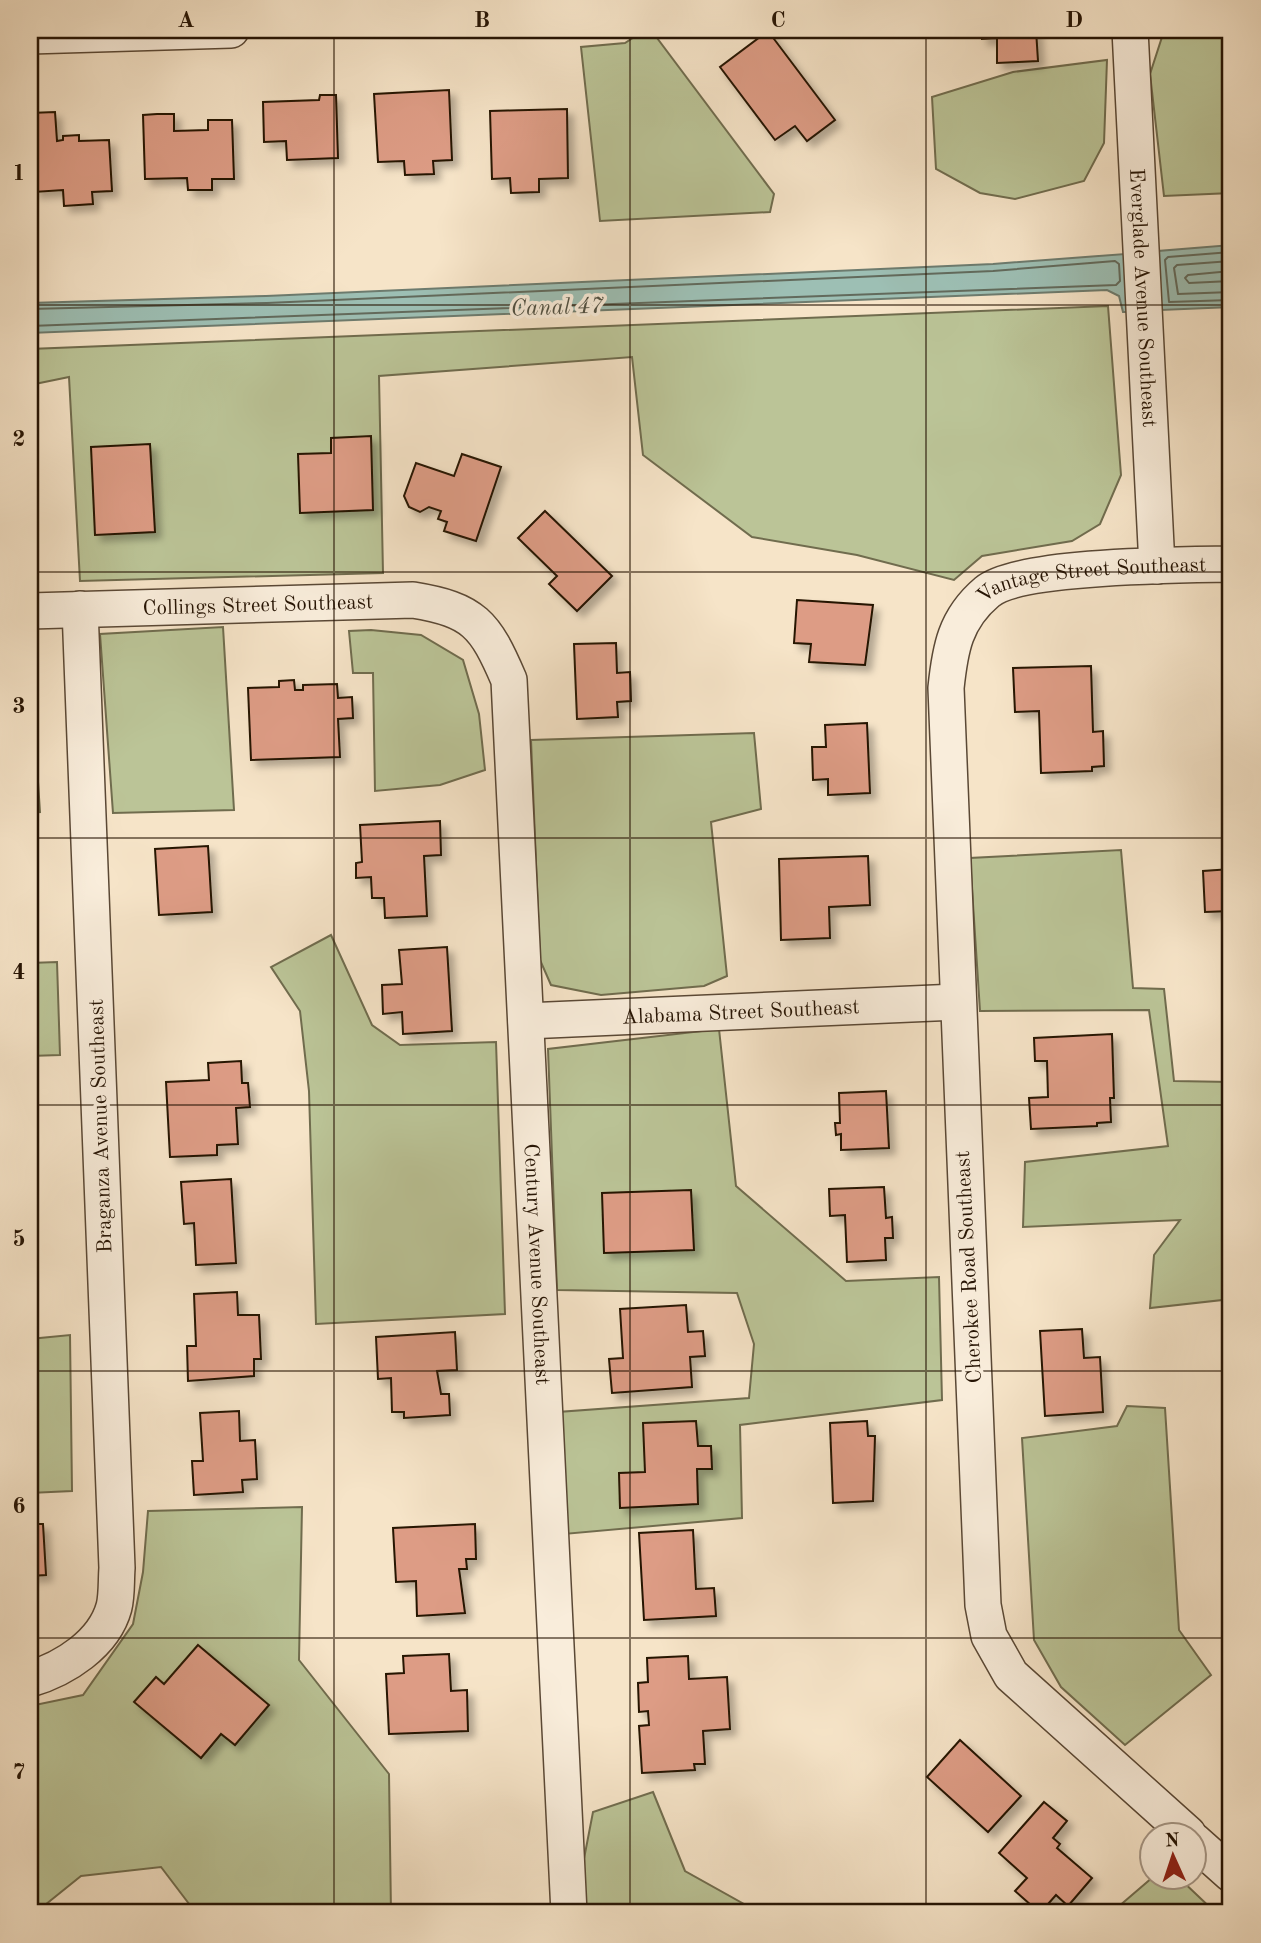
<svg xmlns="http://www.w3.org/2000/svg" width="1261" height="1943" font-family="'Old Standard TT',serif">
  <defs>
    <filter id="shadow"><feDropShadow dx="6" dy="6" stdDeviation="3.5" flood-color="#0004"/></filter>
  </defs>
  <rect width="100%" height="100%" fill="#f6e4c8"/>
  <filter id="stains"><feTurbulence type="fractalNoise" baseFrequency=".00286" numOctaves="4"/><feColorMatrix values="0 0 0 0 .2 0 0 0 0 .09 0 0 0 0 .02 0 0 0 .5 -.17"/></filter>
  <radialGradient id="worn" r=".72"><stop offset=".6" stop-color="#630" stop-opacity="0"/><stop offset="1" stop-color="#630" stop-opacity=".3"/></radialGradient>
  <g fill="#bbc497" stroke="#706c4e" stroke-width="2">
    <path d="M645 30H651L774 194 770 212 600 221 581 47 625 43Z"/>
    <path d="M1169 30H1231V193L1164 196 1150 74 1163 34Z"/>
    <path d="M1107 60 1104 143 1084 181 1015 199 980 193 936 169 932 97 1013 72Z"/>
    <path d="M1108 306 1121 475 1100 524 1072 541 982 556 954 580 857 555 752 537 643 455 632 357 379 376 383 573 80 581 69 377 30 385V349Z"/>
    <path d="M223 627 234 810 113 813 100 634Z"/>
    <path d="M371 630 421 635 463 660 479 714 485 770 440 785 375 791 373 673H353L349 631Z"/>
    <path d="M30 661 40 812 30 813Z"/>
    <path d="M754 733 761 809 711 822 727 976 704 986 601 995 551 985 540 960 531 740Z"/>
    <path d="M1121 850 1133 988 1164 989 1174 1081 1231 1082V1299L1150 1308 1154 1255 1180 1220 1023 1227 1025 1162 1168 1146 1149 1010 980 1011 970 858Z"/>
    <path d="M331 935 372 1025 400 1045 496 1042 505 1314 316 1324 309 1091 300 1011 271 967Z"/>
    <path d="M57 962 60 1055 30 1056V963Z"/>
    <path d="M719 1029 736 1186 846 1281 939 1277 942 1400 740 1425 742 1518 564 1534 558 1412 749 1398 754 1344 737 1293 557 1290 548 1049Z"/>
    <path d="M70 1335 72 1491 30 1493V1339Z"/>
    <path d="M1127 1406 1165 1408 1179 1630 1211 1675 1125 1745 1061 1687 1034 1640 1022 1438 1117 1426Z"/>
    <path d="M302 1507 299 1660 389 1774 391 1913H196L161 1867 81 1876 35 1913H30V1871L32 1869 30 1706 83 1695 133 1624 143 1572 148 1511Z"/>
    <path d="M653 1792 685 1871 760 1913H585L582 1869 593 1812Z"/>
    <path d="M1153 1877H1178L1216 1913H1111Z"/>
  </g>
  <g fill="#9dbfb4" stroke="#6d7b6e" stroke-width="2">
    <path d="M1231 245V307L1161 310 1158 251Z"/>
    <path d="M1125 254 1128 312H1123L1119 296 1107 290 30 333V303L266 296 993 264Z"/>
  </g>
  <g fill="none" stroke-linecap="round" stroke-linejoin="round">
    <g stroke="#626a5c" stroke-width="2">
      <path d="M1231 252 1168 257 1165 260 1169 302 1231 300"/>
      <path d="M1231 261 1177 265 1174 268 1178 294 1231 292"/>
      <path d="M1231 271 1188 275 1185 278 1189 283 1231 281"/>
      <path d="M30 309 267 303 993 271 1115 261 1119 264 1120 281 1116 285 30 326"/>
    </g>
  </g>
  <g fill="#dd9c85" stroke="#261404" stroke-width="2" filter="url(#shadow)">
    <path d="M982 30H1036L1038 61 997 63V38L982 39Z"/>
    <path d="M768 31 835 120 807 141 795 126 775 140 720 67Z"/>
    <path d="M449 90 452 160 433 161 434 174 405 175 404 161 378 162 374 94Z"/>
    <path d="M320 95H336L338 158 287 160 286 141 264 142 263 102 319 100Z"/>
    <path d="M567 109 568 178 539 179V192L511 193 510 178 492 179 490 111Z"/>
    <path d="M55 112 57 141 63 140V136L79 135V141L109 140 112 191 92 192 93 204 64 206 63 190 34 192 30 113Z"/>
    <path d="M157 114H174V131L208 130V120H232L234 179H212V190H188L187 178 145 179 143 115Z"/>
    <path d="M371 436 373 510 300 513 298 454 331 453V438Z"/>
    <path d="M1226 436H1231V485H1230Z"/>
    <path d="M150 444 155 532 95 535 91 447Z"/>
    <path d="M462 454 501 467 476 541 444 531 447 522 438 519 441 511 429 507 420 512 409 507 404 496 416 463 454 476Z"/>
    <path d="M545 511 612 576 577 611 549 584 557 576 518 538Z"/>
    <path d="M797 600 873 605 865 665 809 662 811 644 794 643Z"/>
    <path d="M616 643 617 673 630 672 631 701 617 702 618 717 577 719 574 644Z"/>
    <path d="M1091 666 1093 732 1103 731 1104 766 1092 767V771L1041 773 1039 711 1015 712 1013 668Z"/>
    <path d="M294 680 295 690H303V685L337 684 338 698 352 697 353 718 338 719 340 757 251 760 248 688 279 687V681Z"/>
    <path d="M867 723 870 793 828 795V779L813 780 812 747H826L825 725Z"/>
    <path d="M440 821 441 855 424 856 427 916 385 918 384 898H372L371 877 356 878V863L362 862 360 825Z"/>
    <path d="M208 846 212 912 159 915 155 849Z"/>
    <path d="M868 856 870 905 829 907 830 938 781 940 779 859Z"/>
    <path d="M1231 869V911L1205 912 1203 871Z"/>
    <path d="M447 947 452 1031 403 1034 402 1012 383 1014 382 985 402 984 399 950Z"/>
    <path d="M1112 1034 1114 1098H1110L1111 1122 1097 1123V1126L1031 1129 1029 1098 1048 1097 1047 1061H1035L1034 1038Z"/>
    <path d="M241 1061 242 1083H248L250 1107 236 1108 238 1144 217 1145V1155L170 1157 166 1082 209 1080 208 1063Z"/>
    <path d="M886 1091 889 1148 841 1150V1134L836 1135 835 1123H840L839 1093Z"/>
    <path d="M231 1179 236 1263 196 1265 194 1223 184 1224 181 1182Z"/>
    <path d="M884 1187 886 1218 892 1217 893 1238H885L886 1260 847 1262 845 1215 830 1216 829 1189Z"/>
    <path d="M691 1190 694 1250 604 1253 602 1193Z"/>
    <path d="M237 1292 238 1315H259L261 1359H254V1376L188 1381 187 1346H196L194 1294Z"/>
    <path d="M686 1305 688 1332 703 1331 705 1356 690 1357 692 1387 612 1393 609 1359 623 1358 620 1309Z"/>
    <path d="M1082 1329 1084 1358 1100 1357 1103 1412 1045 1416 1040 1331Z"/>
    <path d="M455 1332 457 1370 437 1371 441 1394H449L450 1415 404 1418V1412H392L391 1378 378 1379 376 1337Z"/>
    <path d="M239 1411 240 1441 255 1440 257 1479 242 1480 243 1492 194 1495 192 1461H203L200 1413Z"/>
    <path d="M696 1421 698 1446H711L712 1469H697L698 1504 620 1508 619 1473 645 1472 643 1423Z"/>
    <path d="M867 1421 868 1436H875L873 1501 833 1503 830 1423Z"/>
    <path d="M30 1524H43L46 1575 30 1576Z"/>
    <path d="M475 1524 476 1559H466L467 1569H459L465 1613 417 1616 416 1581 396 1582 393 1528Z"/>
    <path d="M693 1530 696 1589 714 1588 716 1616 644 1620 639 1533Z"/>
    <path d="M198 1645 269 1705 235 1745 221 1734 201 1758 134 1702 156 1677 164 1684Z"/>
    <path d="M449 1654 451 1691 467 1690 468 1731 389 1734 386 1674 404 1673 403 1656Z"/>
    <path d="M688 1656 689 1679 727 1677 730 1729 703 1731 705 1764H694L695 1770 642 1773 639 1726 649 1725 648 1711 639 1712 638 1683 648 1682 647 1658Z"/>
    <path d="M960 1740 1021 1796 988 1832 927 1777Z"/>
    <path d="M1044 1802 1067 1821 1053 1838 1060 1844 1057 1848 1092 1878 1068 1906 1056 1895 1040 1913 1015 1891 1027 1878 999 1853Z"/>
  </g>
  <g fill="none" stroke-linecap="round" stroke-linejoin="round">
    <defs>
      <g id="street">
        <path id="s1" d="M1130 30 1157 566"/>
        <path d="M30 36 231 30"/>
        <path id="s2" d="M30 611 413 600C474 610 485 624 509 680L569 1913"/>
        <path id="s3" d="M526 1021 957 1002"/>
        <path d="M30 1679C64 1669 104 1644 114 1607 117 1595 116 1581 117 1568L80 609"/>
        <path id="s4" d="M1188 1834 1011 1675 989 1636 983 1605 946 688C950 649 955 619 987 592 1019 565 1183 565 1231 564"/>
        <path d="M1194 1841 1231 1874"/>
      </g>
    </defs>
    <use href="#street" stroke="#5a4835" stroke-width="38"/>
    <use href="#street" stroke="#f9eddb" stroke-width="35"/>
  </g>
  <path fill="none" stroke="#261404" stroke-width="2" stroke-opacity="0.55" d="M334 30V1913M630 30V1913M926 30V1913M30 305H1231M30 572H1231M30 838H1231M30 1105H1231M30 1371H1231M30 1638H1231"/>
  <g text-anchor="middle" stroke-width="7" stroke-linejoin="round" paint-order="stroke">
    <g font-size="21" fill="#261404" stroke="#f9eddb">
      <text dy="7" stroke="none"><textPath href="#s1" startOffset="268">Everglade Avenue Southeast</textPath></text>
      <text dy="7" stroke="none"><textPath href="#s4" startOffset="1446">Vantage Street Southeast</textPath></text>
      <text dy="7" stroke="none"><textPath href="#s2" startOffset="228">Collings Street Southeast</textPath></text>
      <text dy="7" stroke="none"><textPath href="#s3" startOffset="215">Alabama Street Southeast</textPath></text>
      <text transform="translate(100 1126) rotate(-92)" y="7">Braganza Avenue Southeast</text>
      <text dy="7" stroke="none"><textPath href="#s2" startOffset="1102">Century Avenue Southeast</textPath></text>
      <text transform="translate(968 1267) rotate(-93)" y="7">Cherokee Road Southeast</text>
    </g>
    <g font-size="23" font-style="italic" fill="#505042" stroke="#f9eddb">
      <text transform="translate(557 306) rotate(-2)" y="8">Canal 47</text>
    </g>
  </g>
  <rect width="1261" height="1943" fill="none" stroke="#f6e4c8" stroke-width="77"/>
  <g transform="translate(1173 1856) rotate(357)"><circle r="33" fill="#f9eddb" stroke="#a59685" stroke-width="2"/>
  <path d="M0-5L12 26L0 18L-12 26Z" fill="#8f2418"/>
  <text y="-10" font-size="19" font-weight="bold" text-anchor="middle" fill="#261404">N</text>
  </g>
  <rect x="38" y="38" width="1184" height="1866" fill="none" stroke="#261404" stroke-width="2.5"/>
  <g font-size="23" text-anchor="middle" font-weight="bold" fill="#261404">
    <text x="186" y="27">A</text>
    <text x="482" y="27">B</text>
    <text x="778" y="27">C</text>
    <text x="1074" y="27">D</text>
    <text x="19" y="180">1</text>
    <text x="19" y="446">2</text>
    <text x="19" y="713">3</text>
    <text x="19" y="979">4</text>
    <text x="19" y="1246">5</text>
    <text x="19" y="1513">6</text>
    <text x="19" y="1779">7</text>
  </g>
  <rect width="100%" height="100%" filter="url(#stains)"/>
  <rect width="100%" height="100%" fill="url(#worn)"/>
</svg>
